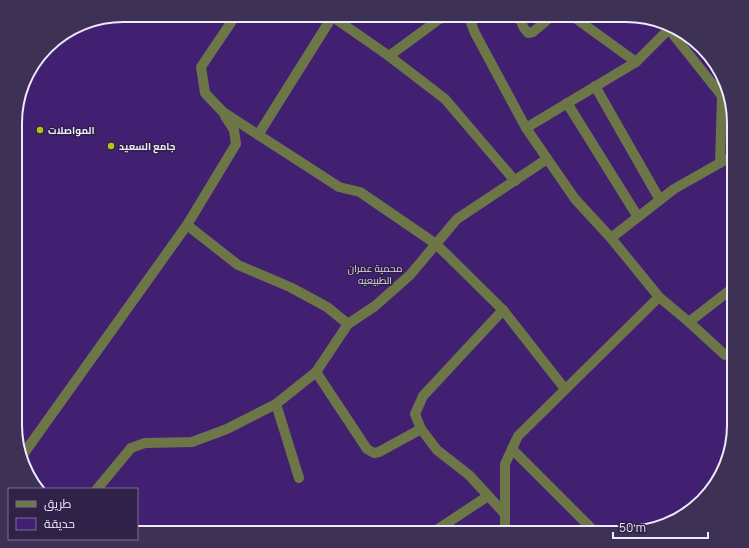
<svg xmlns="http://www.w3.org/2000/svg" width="749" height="548" font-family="Manrope,Cairo,sans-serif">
  <rect width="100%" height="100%" fill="#2f2147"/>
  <path fill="#422071" d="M123 15H633L692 37 723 75 734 116V432L712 491 674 522 626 533H137V489H38L29 479 16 439V109L29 69 52 42 88 21Z"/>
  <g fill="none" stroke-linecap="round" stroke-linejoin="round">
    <g stroke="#6c7646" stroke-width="10">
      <path d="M236 15 201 67 205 93 223 112 339 187 360 192 436 244 503 310 565 389"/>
      <path d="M330 15 389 56 445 99 515 181"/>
      <path d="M468 15 475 33 526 128 575 199 611 238 659 297 689 322 725 355 734 352"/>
      <path d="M518 15 524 28 528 33 533 32 553 15"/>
      <path d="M571 15 636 62"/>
      <path d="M668 28 722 96 728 93"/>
      <path d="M389 56 438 20 449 15"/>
      <path d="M595 86 660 200"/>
      <path d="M567 103 638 217"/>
      <path d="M526 128 636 62 669 29"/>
      <path d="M258 135 332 17"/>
      <path d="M720 163 722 96"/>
      <path d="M187 225 238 265 290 287 327 307 348 324"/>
      <path d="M611 238 674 189 734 155"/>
      <path d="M503 310 423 396 415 414 421 429 437 450 469 475 505 514"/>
      <path d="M689 322 734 287"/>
      <path d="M316 372 367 449 374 453 379 452 421 429"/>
      <path d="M276 404 299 478"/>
      <path d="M512 449 596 533"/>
      <path d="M22 456 187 225 236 144 234 130 225 116"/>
      <path d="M97 489 131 448 145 443 192 442 227 429 276 404 316 372 348 324 375 306 410 275 457 219 547 159"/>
      <path d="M137 531 140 533"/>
      <path d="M432 533 488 496"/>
      <path d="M503 533 505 526V464L518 436 659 297"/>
      <path d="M580 533 588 525"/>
    </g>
  </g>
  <g fill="#adc60e" stroke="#2f2147" stroke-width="1.5">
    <circle cx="40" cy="130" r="4"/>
    <circle cx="111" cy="146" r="4"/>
  </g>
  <g text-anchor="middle" stroke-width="3" stroke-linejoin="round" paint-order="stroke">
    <g font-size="10" font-weight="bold" fill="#efe9fd" stroke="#2f2147" text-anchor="start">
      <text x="48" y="134">المواصلات</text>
      <text x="119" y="150">جامع السعيد</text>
    </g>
    <g font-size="10" fill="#dfd8f2" stroke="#2f2147">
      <text x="375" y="272">محمية عمران<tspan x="375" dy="12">الطبيعيه</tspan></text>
    </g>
  </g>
  <path d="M0 0H749V548H0ZM123 22H626A101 101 0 0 1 727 123V425A101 101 0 0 1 626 526H123A101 101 0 0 1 22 425V123A101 101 0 0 1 123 22Z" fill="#3e3156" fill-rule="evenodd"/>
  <path fill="none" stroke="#efe9fd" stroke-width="2" d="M123 22H626A101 101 0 0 1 727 123V425A101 101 0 0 1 626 526H123A101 101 0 0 1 22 425V123A101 101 0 0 1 123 22Z"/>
  <rect x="8" y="488" width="130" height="52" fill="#2f2147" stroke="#7c7190"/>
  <rect x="16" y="501" width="20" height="6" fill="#6c7646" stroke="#7c7190"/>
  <text x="44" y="508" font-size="12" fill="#efe9fd">طريق</text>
  <rect x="16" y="518" width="20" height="12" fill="#422071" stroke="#7c7190"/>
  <text x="44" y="528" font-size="12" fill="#efe9fd">حديقة</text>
  <path d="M613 532v6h95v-6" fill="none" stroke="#efe9fd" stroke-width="2"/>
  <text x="619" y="532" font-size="12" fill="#efe9fd" stroke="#2f2147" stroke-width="3" paint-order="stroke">50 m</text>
</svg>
